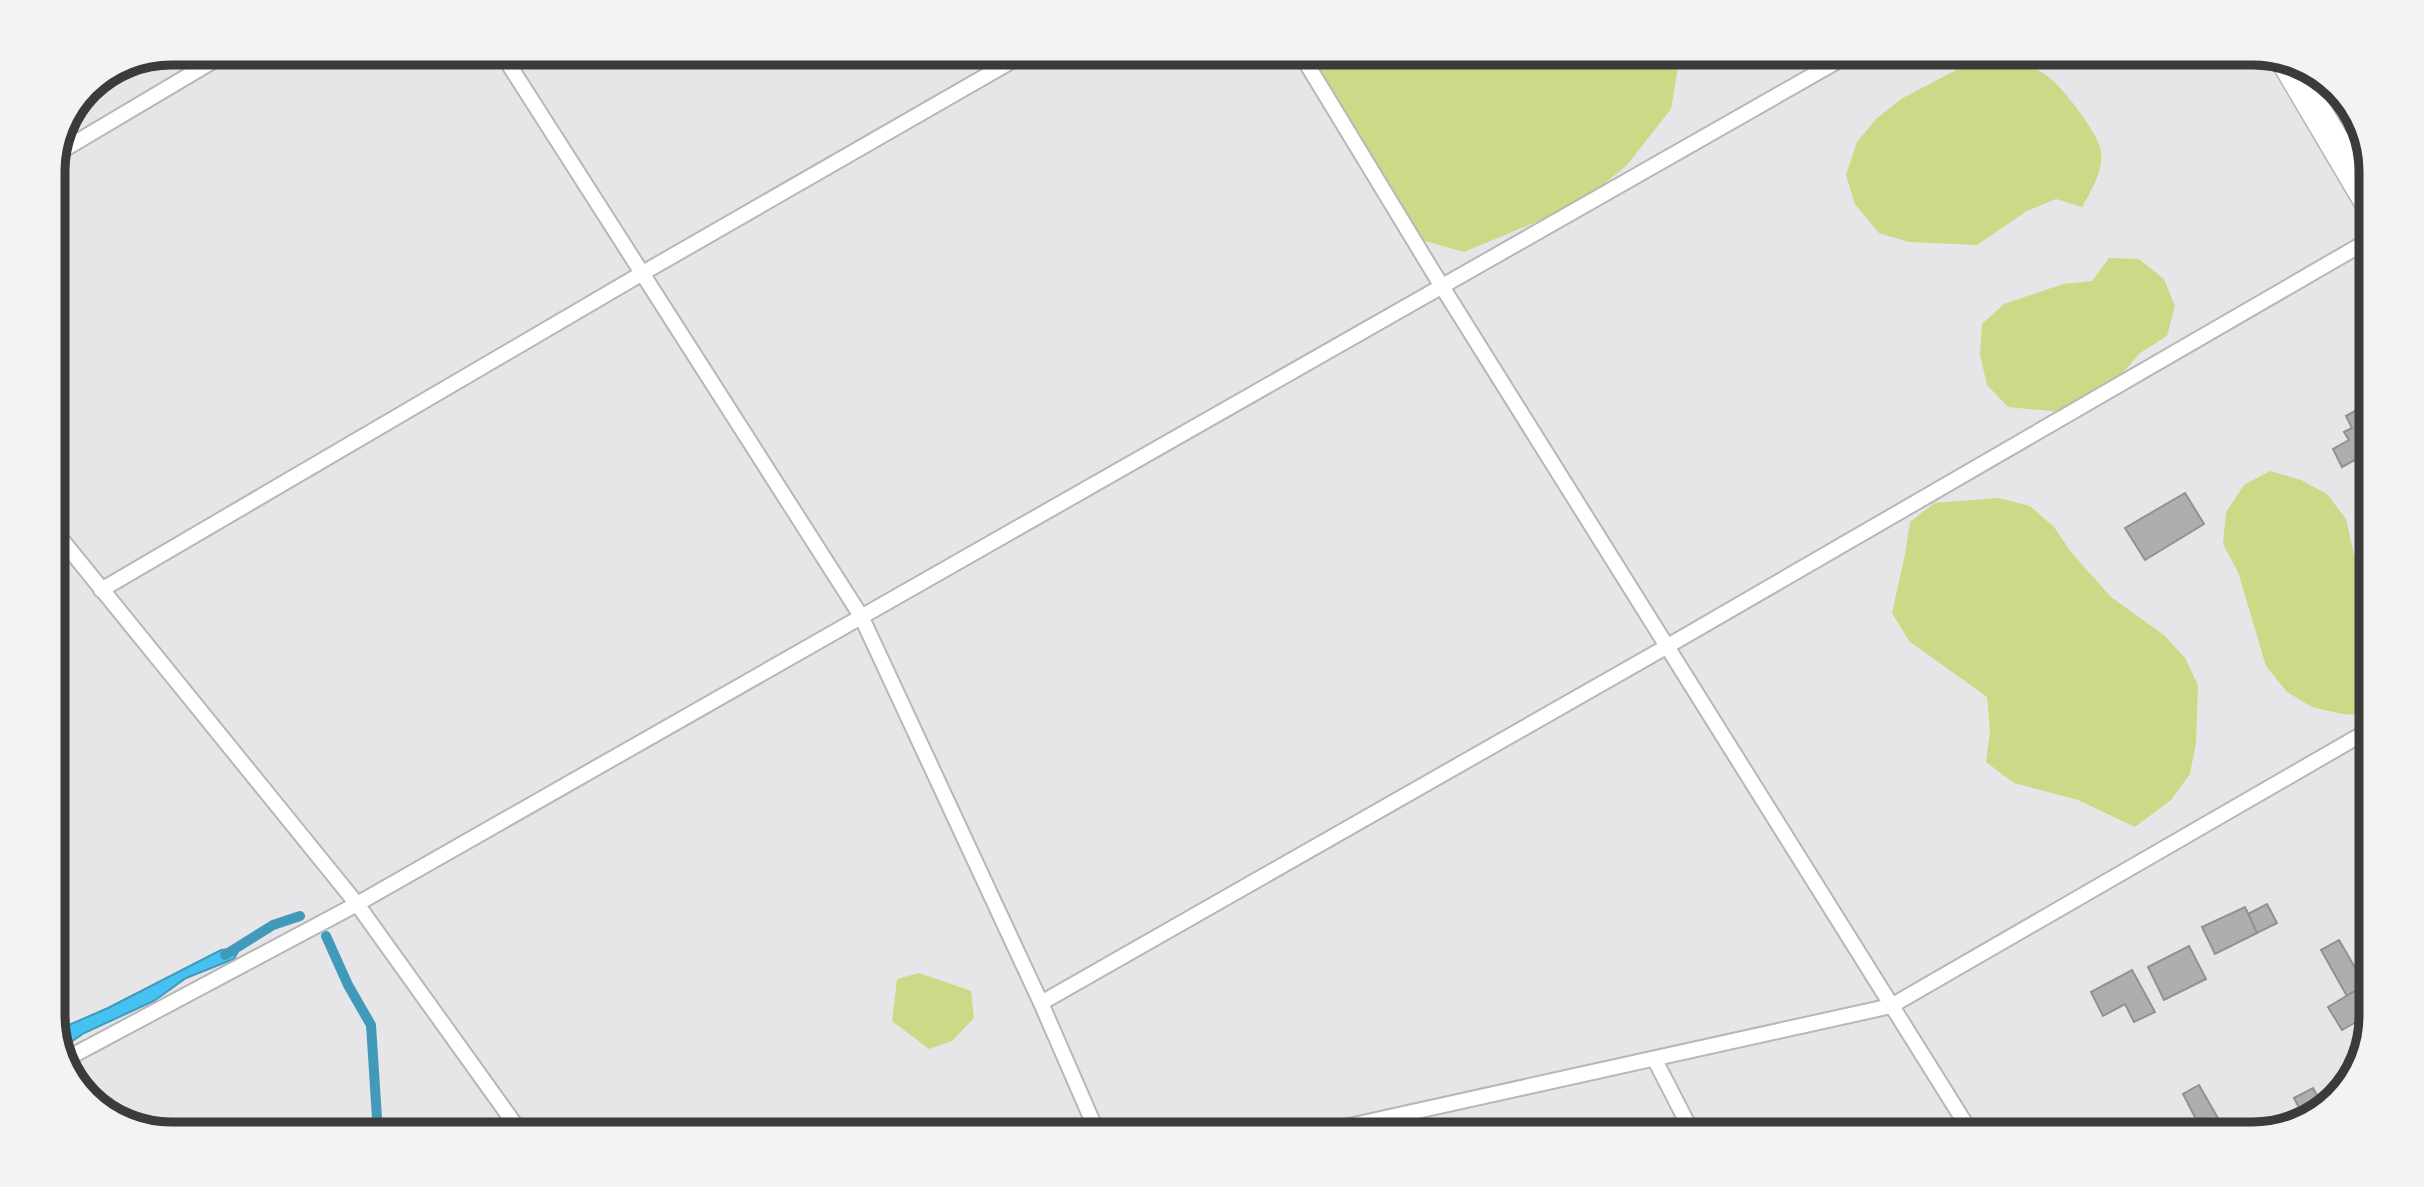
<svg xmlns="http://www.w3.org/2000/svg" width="2424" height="1187" font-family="Poppins,sans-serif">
  <rect width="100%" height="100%" fill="#e6e6e8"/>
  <g fill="#cdd986">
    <path d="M1680 55 1671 109 1627 165 1580 204 1464 252 1400 234 1339 121 1316 56Z"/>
    <path d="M2023 62C2032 67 2044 72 2051 79 2065 91 2098 133 2101 151 2104 171 2091 191 2082 207L2056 199 2027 211 1977 245 1909 242 1879 233 1855 204 1846 175 1857 142 1876 119 1901 99 1958 69Z"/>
    <path d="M2109 258 2139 259 2164 279 2175 306 2167 336 2140 353 2100 399 2073 413 2008 407 1987 385 1980 355 1982 324 2004 304 2063 284 2092 281Z"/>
    <path d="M2270 471 2301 480 2327 494 2346 519 2360 581 2371 596V716L2342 714 2312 707 2287 692 2266 666 2238 572 2223 544 2226 512 2244 485Z"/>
    <path d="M1999 498 2030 506 2054 527 2071 552 2111 597 2164 635 2185 658 2198 685 2196 743 2190 774 2171 800 2135 827 2078 800 2014 783 1986 762 1990 731 1987 697 1909 641 1892 613 1905 554 1910 522 1934 503Z"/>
    <path d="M919 973 971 991 974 1018 952 1041 929 1049 892 1021 897 979Z"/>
  </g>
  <path fill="#45c2f2" stroke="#429abb" stroke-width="2" d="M240 948 234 959 186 978 154 1001 84 1033 61 1049 55 1031 108 1008 221 950Z"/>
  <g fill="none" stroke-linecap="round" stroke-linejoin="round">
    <g stroke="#429abb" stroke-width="10">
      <path d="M326 936 348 985 371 1025 378 1134"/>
      <path d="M225 955 273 925 300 916"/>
    </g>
  </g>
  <g fill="#aeaeb0" stroke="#919193" stroke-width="2">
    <path d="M2366 405 2371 414V451L2342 467 2333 449 2349 440 2344 432 2352 428 2346 416Z"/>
    <path d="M2185 493 2204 524 2145 560 2125 528Z"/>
    <path d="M2267 904 2277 923 2257 933 2248 914Z"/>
    <path d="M2245 907 2257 933 2215 954 2202 927Z"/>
    <path d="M2339 940 2365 985 2347 996 2321 950Z"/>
    <path d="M2189 946 2206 979 2164 1000 2148 967Z"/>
    <path d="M2132 970 2155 1012 2134 1022 2125 1004 2103 1016 2091 992Z"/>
    <path d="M2365 985 2371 996 2372 1016 2367 1036 2358 1021 2342 1030 2328 1007Z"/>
    <path d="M2199 1085 2227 1134H2185L2182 1129 2197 1121 2183 1094Z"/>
    <path d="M2313 1088 2324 1108 2319 1115 2305 1119 2294 1098Z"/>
  </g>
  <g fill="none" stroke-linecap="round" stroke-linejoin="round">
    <defs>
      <g id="service">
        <path d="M1302 56 1441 285 1972 1134"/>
        <path d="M506 60 861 616 1041 1003 1098 1134"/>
        <path d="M58 153 213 61"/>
        <path d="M53 529 357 904 522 1134"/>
        <path d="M101 590 641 274 1017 58"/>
        <path d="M1041 1003 1666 647 2371 239"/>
        <path d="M1655 1060 1693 1134"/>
        <path d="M79 1088 66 1059 357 904 1850 54"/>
        <path d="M1313 1134 1891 1006 2371 729"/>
      </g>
      <path id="minor" d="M2286 60 2371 204"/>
    </defs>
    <use href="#service" stroke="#b7b7b9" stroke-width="18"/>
    <use href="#minor" stroke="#b7b7b9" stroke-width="33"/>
    <use href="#service" stroke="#fff" stroke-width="14"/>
    <use href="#minor" stroke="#fff" stroke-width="30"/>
  </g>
  <path d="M0 0H2424V1187H0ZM171 65H2253A106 106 0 0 1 2359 171V1016A106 106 0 0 1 2253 1122H171A106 106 0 0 1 65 1016V171A106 106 0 0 1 171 65Z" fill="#f3f3f5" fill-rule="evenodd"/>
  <path fill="none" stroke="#3b3b3c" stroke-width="9" d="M171 65H2253A106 106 0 0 1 2359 171V1016A106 106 0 0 1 2253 1122H171A106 106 0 0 1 65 1016V171A106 106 0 0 1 171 65Z"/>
</svg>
